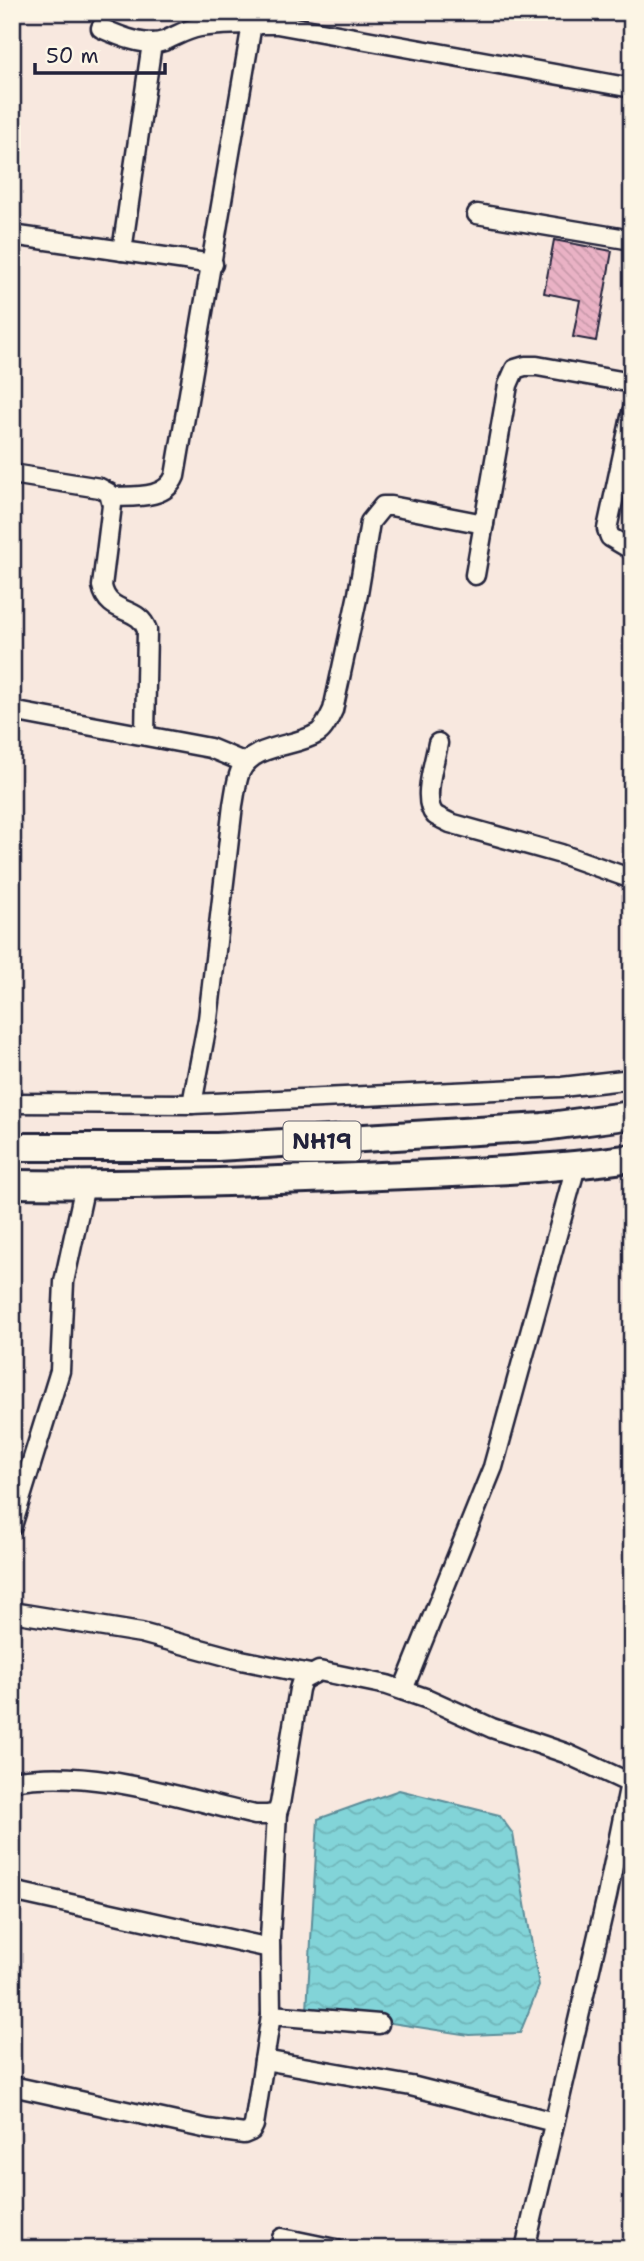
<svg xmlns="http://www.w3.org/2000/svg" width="644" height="2261" font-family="'Shantell Sans',sans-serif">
  <defs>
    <pattern id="water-waves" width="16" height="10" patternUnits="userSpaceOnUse" patternTransform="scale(1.75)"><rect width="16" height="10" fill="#82d4d8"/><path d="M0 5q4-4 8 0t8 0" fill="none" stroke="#70b6ba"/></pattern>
    <pattern id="building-back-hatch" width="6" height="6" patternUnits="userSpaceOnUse" patternTransform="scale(1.75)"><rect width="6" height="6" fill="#eab2c5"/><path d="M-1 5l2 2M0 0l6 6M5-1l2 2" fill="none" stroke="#c899aa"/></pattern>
  </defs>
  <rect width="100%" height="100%" fill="#f8e8df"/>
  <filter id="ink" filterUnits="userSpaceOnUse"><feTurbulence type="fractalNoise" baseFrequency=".0143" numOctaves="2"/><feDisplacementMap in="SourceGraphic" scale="14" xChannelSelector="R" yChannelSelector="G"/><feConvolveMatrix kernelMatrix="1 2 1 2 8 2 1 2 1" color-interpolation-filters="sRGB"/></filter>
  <g filter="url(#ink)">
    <path fill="url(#water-waves)" stroke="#5c8d99" stroke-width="2" d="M399 1790 499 1815 513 1834 539 1986 520 2033 469 2035 307 2010 318 1819Z"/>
    <path fill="url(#building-back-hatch)" stroke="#22223b" stroke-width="2" d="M554 240 612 251 596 341 573 337 580 300 544 293Z"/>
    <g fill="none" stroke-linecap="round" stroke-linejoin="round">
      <defs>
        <g id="minor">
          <path d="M101 28C117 35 146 48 164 41 176 36 187 29 200 27 226 23 251 24 277 24L632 88"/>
          <path d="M477 214 632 240"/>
          <path d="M12 235 213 264"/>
          <path d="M122 251 152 43"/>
          <path d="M632 412 607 529 610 537 632 550"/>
          <path d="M12 474 100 488 109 493 112 505 102 586C108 616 139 605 147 630L145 735"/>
          <path d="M111 497C135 496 165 500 175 476L252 24"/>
          <path d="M475 575 508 385 515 369 525 366H537L632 383"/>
          <path d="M12 711 210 748 246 763"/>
          <path d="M438 743C435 761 421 801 435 815 439 818 445 820 450 823L561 854 632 879"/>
          <path d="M12 1103 192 1104 562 1087 632 1079"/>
          <path d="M192 1104 208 1019 233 805C235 795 236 782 240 772 253 743 295 748 318 733 325 728 329 718 333 710L358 594 370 522 383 506H391L484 524"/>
          <path d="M12 1526 60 1371 64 1282 85 1185"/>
          <path d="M12 1612 141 1633 241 1660 310 1674"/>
          <path d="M403 1690 493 1467 576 1166"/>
          <path d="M12 1781C93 1767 177 1797 255 1815H267L277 1813 280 1804 299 1689 302 1680 319 1671 387 1685 428 1699 492 1728 565 1753 632 1784"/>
          <path d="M12 1891 270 1948"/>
          <path d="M271 2015 379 2024"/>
          <path d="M264 2060 411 2086 554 2122"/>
          <path d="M12 2086 208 2129 244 2134 251 2131 254 2125 271 2015 270 1938 277 1813"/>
          <path d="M282 2238 335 2249"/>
          <path d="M525 2249 607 1896 630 1783"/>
        </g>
        <g id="highway">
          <path d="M12 1147H217L543 1127 632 1115"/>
          <path d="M12 1184C127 1186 242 1182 357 1177 449 1173 541 1171 632 1158"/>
        </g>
      </defs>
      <use href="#minor" stroke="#22223b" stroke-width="23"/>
      <use href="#highway" stroke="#22223b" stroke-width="32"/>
      <use href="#minor" stroke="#fcf5e5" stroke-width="18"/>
      <use href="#highway" stroke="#fcf5e5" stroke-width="26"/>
    </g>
  </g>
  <g text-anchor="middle" stroke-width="5" stroke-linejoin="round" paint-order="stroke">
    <rect fill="#fcf5e5" stroke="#63616e" stroke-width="2" x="283.5" y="1121.5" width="77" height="39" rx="5"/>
    <g font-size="23" font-weight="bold" fill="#22223b">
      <text x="322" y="1149">NH19</text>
    </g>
  </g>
  <rect width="644" height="2261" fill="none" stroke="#fcf5e5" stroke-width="42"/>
  <rect x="21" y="21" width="602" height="2219" fill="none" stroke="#22223b" stroke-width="2.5" filter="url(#ink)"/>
  <path d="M35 63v10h130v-10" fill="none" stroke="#22223b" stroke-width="3.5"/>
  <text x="46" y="63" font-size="21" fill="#22223b" stroke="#fcf5e5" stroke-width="5" paint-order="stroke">50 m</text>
</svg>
